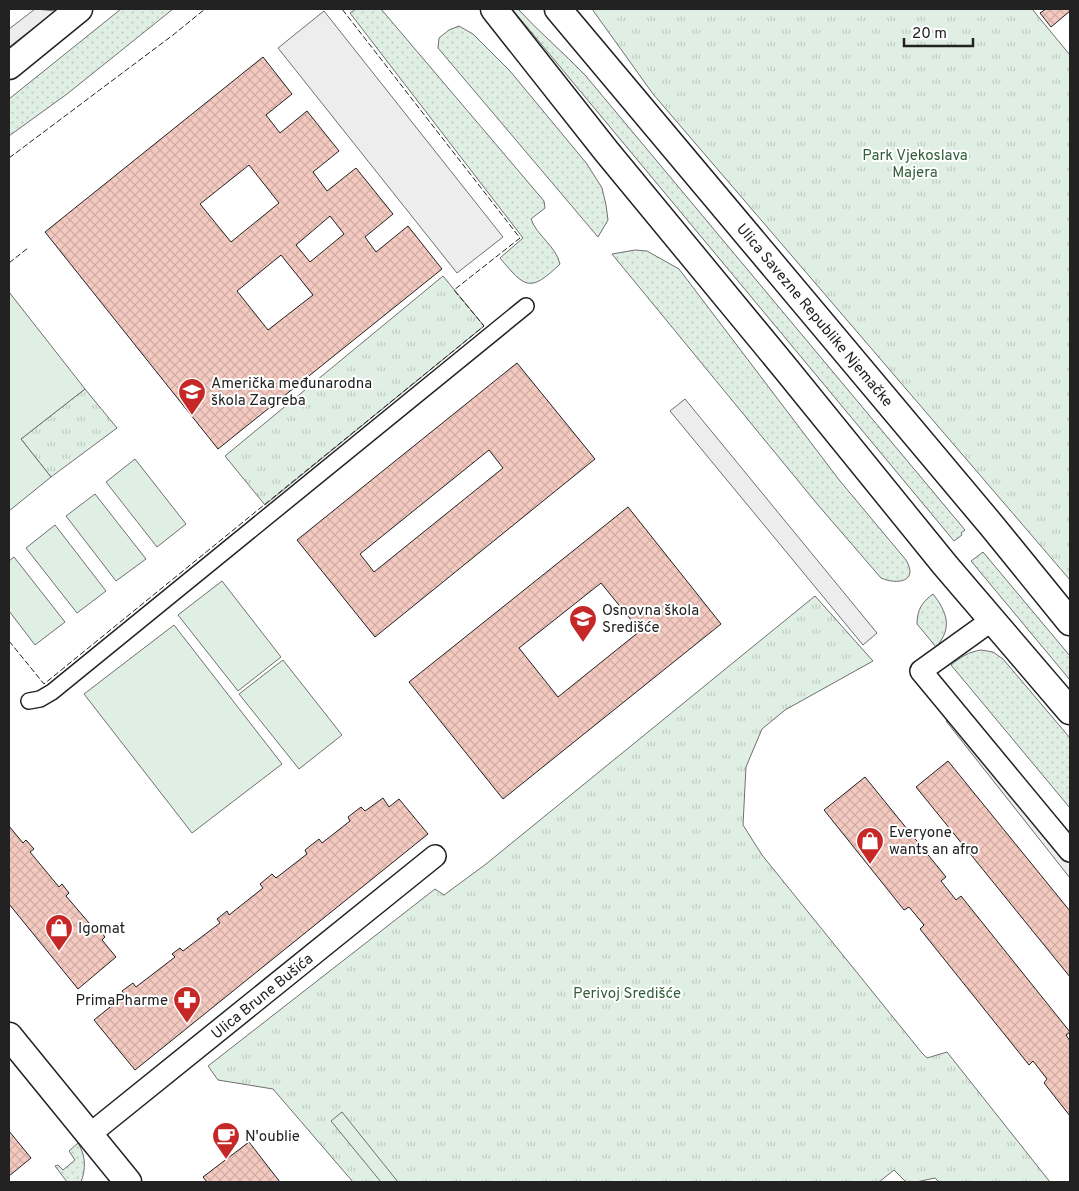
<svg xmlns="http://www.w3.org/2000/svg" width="1079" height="1191" font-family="Overpass,sans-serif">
  <defs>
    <pattern id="grass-dots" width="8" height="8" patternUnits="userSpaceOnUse" patternTransform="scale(1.25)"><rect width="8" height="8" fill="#e0efe3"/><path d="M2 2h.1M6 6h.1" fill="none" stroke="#c0cdc2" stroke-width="1.8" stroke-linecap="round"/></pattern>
    <pattern id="park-tufts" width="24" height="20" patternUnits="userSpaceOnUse" patternTransform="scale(1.25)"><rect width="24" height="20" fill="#e0efe3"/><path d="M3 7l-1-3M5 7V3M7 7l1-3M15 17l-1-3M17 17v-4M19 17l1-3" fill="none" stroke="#c0cdc2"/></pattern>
    <pattern id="building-cross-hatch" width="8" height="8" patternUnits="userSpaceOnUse" patternTransform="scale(1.25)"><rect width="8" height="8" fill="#f3c9c0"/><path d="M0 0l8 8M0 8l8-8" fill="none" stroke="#d0aca5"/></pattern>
  </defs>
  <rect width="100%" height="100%" fill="#fff"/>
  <g fill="url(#grass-dots)" stroke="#6f6f6f">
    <path d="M121 9H173L67 94 9 136V99Z"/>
    <path d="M356 9H381L544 201 545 208 531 219C537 236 556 246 560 264 530 293 525 288 500 258L523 238 350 13Z"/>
    <path d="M512 9H518C539 32 563 52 585 75L965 530 961 533 962 535 954 541Z"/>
    <path d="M459 26 473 34 510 71 587 164 602 188 606 205 608 220 598 237 438 48 439 38 449 30Z"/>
    <path d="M635 250 647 251 679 269 840 481 906 560C919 582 897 585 881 578L818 505 612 254Z"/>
    <path d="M983 552 1070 656V680L971 561Z"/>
    <path d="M933 594C947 612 953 628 936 647L917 624C917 610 922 602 933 594Z"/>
    <path d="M981 650 993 652 1003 659 1070 738V808L951 665C961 657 968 652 981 650Z"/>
    <path d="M78 1143C86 1156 86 1169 81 1182H67L55 1166 58 1165 63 1170 75 1160 69 1151Z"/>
  </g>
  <g fill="url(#park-tufts)" stroke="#6f6f6f">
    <path d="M592 9H1032L1070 55V580L653 94Z"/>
    <path d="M443 276 484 326 265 505 225 456Z"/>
    <path d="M85 389 117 428 51 477 21 439Z"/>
    <path d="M815 596 873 661 785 710 762 729 746 767 743 825 762 855 922 1053 927 1058 947 1052 1050 1182H939L935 1178 916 1182H906L894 1170 879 1182H353L273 1089 218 1080 208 1066 435 889 444 895 486 864Z"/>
  </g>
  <g fill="#e0efe3" stroke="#6f6f6f">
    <path d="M9 292 85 389 21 439 51 477 9 511Z"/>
    <path d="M135 459 186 524 157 547 106 482Z"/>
    <path d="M95 494 146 559 116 581 66 516Z"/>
    <path d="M55 525 106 591 77 613 26 548Z"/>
    <path d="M14 557 65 622 35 645 9 611V561Z"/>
    <path d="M222 581 281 657 238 691 178 615Z"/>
    <path d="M174 625 282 764 192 833 84 694Z"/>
    <path d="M283 660 342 735 299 769 239 694Z"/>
    <path d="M342 1112 398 1182H381L331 1121Z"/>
  </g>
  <g fill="#ededed" stroke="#6f6f6f">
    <path d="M35 9 56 11 9 47V29Z"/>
    <path d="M324 11 503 237 457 273 278 48Z"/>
    <path d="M685 399 877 633 863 645 670 411Z"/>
    <path d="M965 707 1070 835V878L946 721Z"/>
  </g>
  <g fill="url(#building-cross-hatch)" stroke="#222" fill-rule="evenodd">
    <path d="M1046 9H1070V11L1051 27 1040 13Z"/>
    <path d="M263 57 292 94 266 115 280 133 307 111 339 151 313 172 327 191 356 168 393 214 365 237 376 252 408 226 442 269 218 449 45 232ZM249 165 279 203 231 242 200 204ZM330 216 344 234 310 262 296 245ZM281 255 313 295 268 330 237 291Z"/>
    <path d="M517 363 595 459 375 637 297 540ZM489 450 503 468 374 572 360 554Z"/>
    <path d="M628 507 721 624 503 799 409 682ZM601 583 640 631 558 697 519 648Z"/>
    <path d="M948 761 1070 911V977L916 787Z"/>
    <path d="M865 777 946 877 941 881 956 900 961 896 1070 1032 1066 1035 1070 1041V1116L1044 1083 1047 1079 1033 1061 1029 1065 920 929 924 925 909 907 904 910 824 810Z"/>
    <path d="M383 798 389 807 399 799 428 834 135 1070 94 1020 125 995 122 991 133 983 136 987 175 957 172 954 180 948 183 951 220 923 217 919 227 911 229 915 263 888 260 884 272 874 276 878 307 854 305 850 319 839 322 843 350 821 348 817 361 807 365 811Z"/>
    <path d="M9 826 23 843 26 840 34 849 30 852 59 887 62 884 69 893 66 896 95 930 98 928 105 937 102 940 116 957 78 989 9 904Z"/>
    <path d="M9 1131 31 1158 9 1176Z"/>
    <path d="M249 1142 280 1182H207L203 1177Z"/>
  </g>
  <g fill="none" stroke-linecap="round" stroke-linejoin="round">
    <defs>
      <path id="pedestrian" d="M29 701 40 699 52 692 526 306"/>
      <g id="minor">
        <path d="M992 620 921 671 1070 851"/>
        <path d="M89 1135 435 856"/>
      </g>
      <g id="tertiary">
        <path d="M494 9 607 152 786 369 945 565 1070 711"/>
        <path d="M558 9 992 526 1070 622"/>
        <path d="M9 66 79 9"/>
        <path d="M9 1036 128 1182"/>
      </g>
    </defs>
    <use href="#pedestrian" stroke="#222" stroke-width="18"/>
    <use href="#minor" stroke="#222" stroke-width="24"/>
    <use href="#tertiary" stroke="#222" stroke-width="29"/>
    <use href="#pedestrian" stroke="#fff" stroke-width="15"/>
    <use href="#minor" stroke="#fff" stroke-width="21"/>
    <use href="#tertiary" stroke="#fff" stroke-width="26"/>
    <g stroke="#222" stroke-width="1" stroke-dasharray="6 2.5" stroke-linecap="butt">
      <path d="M9 158 173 35 205 9"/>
      <path d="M9 263 28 248"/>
      <path d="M9 641 44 684 484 326 454 290 520 238 342 9"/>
    </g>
  </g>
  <defs>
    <symbol id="school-pin" viewBox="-11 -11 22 30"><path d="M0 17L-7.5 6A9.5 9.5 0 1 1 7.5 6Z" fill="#c62828" stroke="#fff"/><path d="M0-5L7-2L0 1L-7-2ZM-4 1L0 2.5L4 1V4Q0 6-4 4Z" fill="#fff"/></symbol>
    <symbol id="shop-pin" viewBox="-11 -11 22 30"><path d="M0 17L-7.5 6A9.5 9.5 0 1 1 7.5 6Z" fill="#c62828" stroke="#fff"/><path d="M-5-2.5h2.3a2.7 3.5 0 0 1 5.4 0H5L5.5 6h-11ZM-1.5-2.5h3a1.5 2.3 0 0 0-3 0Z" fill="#fff"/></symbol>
    <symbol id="pharmacy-pin" viewBox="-11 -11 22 30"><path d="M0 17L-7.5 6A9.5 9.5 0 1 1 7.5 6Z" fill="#c62828" stroke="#fff"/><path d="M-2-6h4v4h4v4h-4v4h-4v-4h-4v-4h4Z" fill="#fff"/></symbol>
    <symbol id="cafe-pin" viewBox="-11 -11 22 30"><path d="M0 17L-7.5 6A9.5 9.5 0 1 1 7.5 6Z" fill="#c62828" stroke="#fff"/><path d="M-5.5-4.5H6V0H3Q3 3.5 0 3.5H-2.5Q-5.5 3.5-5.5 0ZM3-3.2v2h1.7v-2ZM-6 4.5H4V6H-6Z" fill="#fff"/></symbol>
  </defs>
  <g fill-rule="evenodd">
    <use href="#school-pin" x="176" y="376" width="32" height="43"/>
    <use href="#school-pin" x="567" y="603" width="32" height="43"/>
    <use href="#shop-pin" x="854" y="825" width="32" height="43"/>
    <use href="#shop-pin" x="43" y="912" width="32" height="43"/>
    <use href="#pharmacy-pin" x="171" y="984" width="32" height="43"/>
    <use href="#cafe-pin" x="210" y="1120" width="32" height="43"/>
  </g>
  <g text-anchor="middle" stroke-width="4" stroke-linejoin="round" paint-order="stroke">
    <g font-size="15" fill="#2f5e38" stroke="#fff">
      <text x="915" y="160">Park Vjekoslava<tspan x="915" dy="17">Majera</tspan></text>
      <text x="627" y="998">Perivoj Središće</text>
    </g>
    <g font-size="15" fill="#222" stroke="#fff">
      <text transform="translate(815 315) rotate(50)" y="5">Ulica Savezne Republike Njemačke</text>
      <text transform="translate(262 996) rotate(-39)" y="5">Ulica Brune Bušića</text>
    </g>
    <g font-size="15" fill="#222" stroke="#fff" text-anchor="start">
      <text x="211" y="388">Američka međunarodna<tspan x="211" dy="17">škola Zagreba</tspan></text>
      <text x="602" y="615">Osnovna škola<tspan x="602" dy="17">Središće</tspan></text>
      <text x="889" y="837">Everyone<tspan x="889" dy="17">wants an afro</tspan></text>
      <text x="78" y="933">Igomat</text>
      <text x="168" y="1005" text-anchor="end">PrimaPharme</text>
      <text x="245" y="1141">N'oublie</text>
    </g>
  </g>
  <rect width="1079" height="1191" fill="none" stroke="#222222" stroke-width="20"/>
  <path d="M904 38v8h69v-8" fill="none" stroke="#222222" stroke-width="2.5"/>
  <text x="912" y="38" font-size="15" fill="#222222" stroke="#ffffff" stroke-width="4" paint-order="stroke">20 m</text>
</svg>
